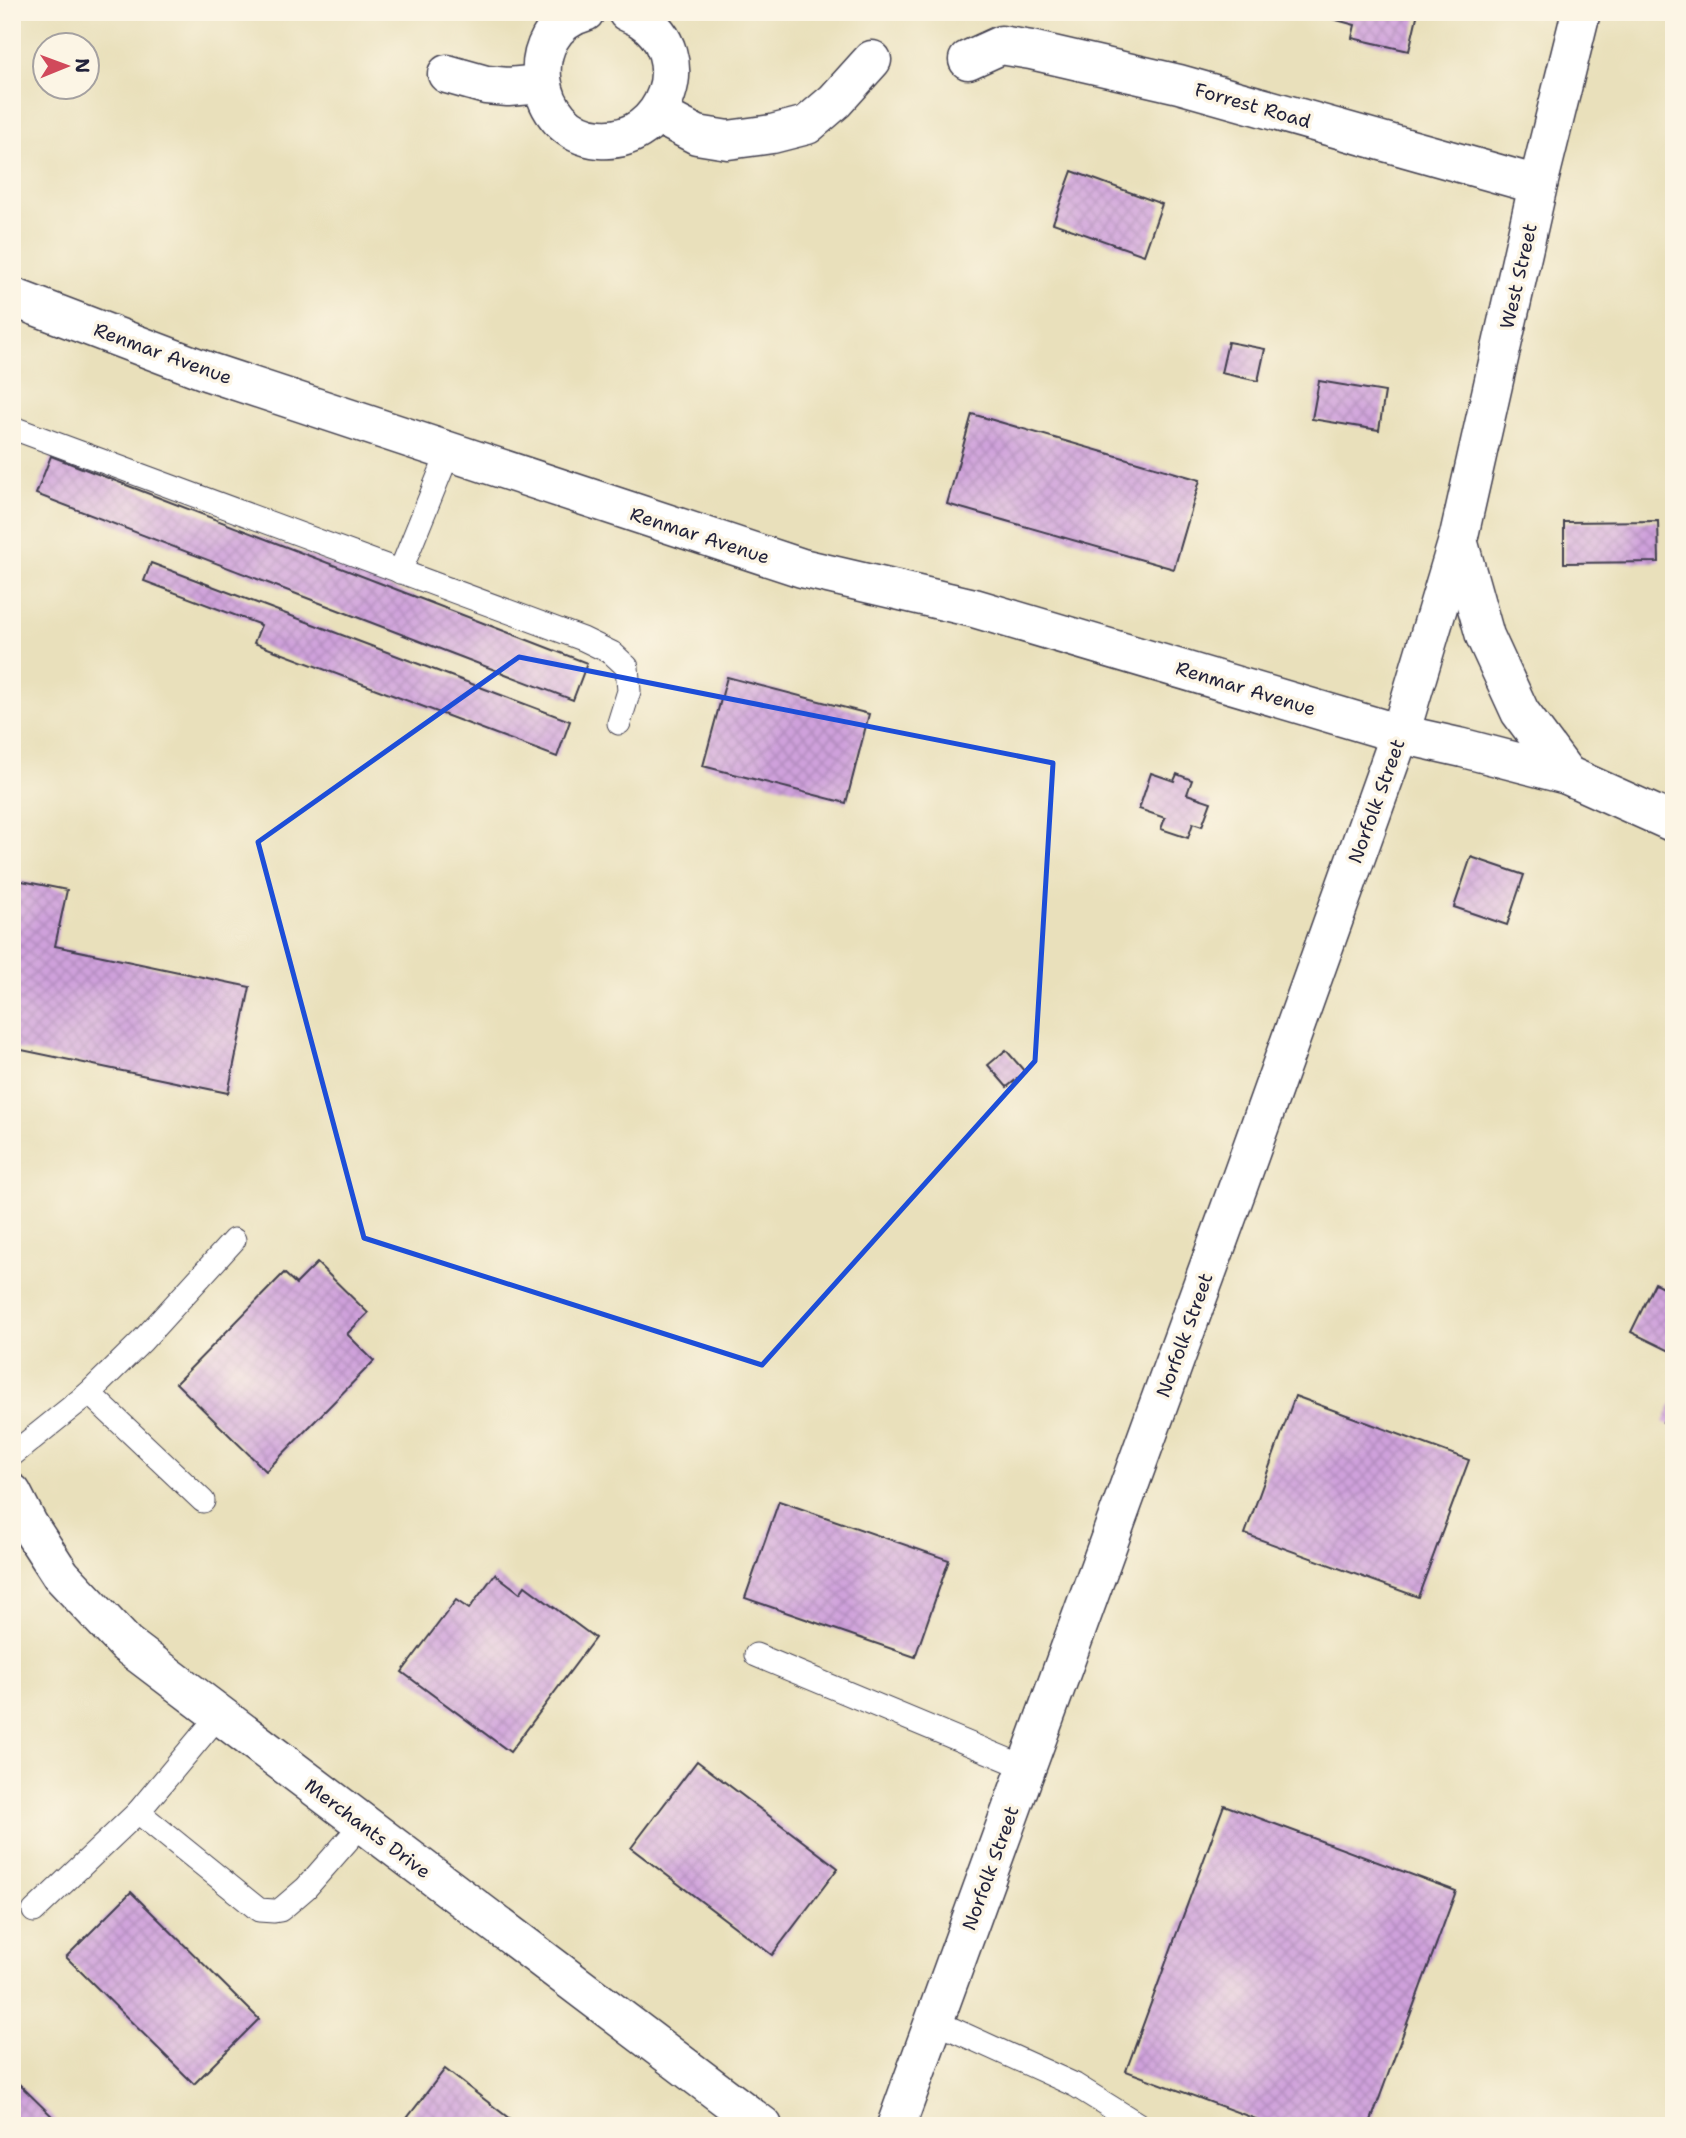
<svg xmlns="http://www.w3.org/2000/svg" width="1686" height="2138" font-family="'Shantell Sans',sans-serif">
  <defs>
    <pattern id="building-cross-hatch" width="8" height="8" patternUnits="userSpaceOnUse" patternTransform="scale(1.75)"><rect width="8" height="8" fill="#cfa1db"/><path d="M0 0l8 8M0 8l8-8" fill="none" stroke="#b18abd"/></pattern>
  </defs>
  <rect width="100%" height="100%" fill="#fcf5e5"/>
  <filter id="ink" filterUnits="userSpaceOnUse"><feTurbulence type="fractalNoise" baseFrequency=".0143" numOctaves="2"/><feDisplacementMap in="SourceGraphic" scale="14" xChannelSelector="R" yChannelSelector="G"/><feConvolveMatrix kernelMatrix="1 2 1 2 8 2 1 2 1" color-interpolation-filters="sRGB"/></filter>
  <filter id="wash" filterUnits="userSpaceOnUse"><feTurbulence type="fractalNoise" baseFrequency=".00686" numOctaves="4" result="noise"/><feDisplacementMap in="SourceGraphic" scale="28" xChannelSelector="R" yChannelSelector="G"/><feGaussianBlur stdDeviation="1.57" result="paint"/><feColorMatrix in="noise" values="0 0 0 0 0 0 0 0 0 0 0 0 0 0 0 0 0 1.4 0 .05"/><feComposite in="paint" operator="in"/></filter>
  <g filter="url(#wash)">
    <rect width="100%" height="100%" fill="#e9e0bb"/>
    <g id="blocks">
      <g fill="url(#building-cross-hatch)">
        <path d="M1307 12H1418L1409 51 1352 38 1355 25Z"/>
        <path d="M1072 171 1162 204 1144 255 1053 223Z"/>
        <path d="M1228 342 1265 349 1258 381 1221 373Z"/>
        <path d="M1319 381 1385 392 1379 430 1312 419Z"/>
        <path d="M972 414 1200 480 1174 569 947 504Z"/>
        <path d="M51 456 587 663 573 700 36 494Z"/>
        <path d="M1658 521 1659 562 1564 563V522Z"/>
        <path d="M151 563 570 721 557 757 254 643 261 625 144 581Z"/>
        <path d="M727 677 869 714 846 803 703 766Z"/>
        <path d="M1151 773 1174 781 1177 774 1192 780 1187 794 1211 802 1202 826 1193 823 1188 838 1161 829 1165 818 1139 809Z"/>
        <path d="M1471 857 1524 875 1507 925 1454 907Z"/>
        <path d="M12 879 67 890 55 946 250 987 228 1093 12 1048Z"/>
        <path d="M1006 1050 1025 1072 1007 1087 988 1065Z"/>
        <path d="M317 1263 368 1313 347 1334 374 1361 266 1471 176 1383 284 1273 296 1284Z"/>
        <path d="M1655 1283 1674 1293V1353L1631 1332Z"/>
        <path d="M1295 1396 1469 1460 1418 1597 1245 1534Z"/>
        <path d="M1674 1400V1427L1663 1422Z"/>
        <path d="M779 1501 949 1560 915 1657 745 1598Z"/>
        <path d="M495 1574 520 1593 525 1586 595 1638 510 1752 402 1672 456 1600 469 1609Z"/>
        <path d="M697 1761 838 1868 772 1955 631 1848Z"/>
        <path d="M1224 1805 1456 1891 1369 2126H1253L1256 2119 1126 2071Z"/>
        <path d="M131 1892 259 2019 194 2084 66 1957Z"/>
        <path d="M445 2069 519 2126H401Z"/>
        <path d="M12 2077 62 2126H12Z"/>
      </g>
    </g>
  </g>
  <g filter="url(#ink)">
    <use href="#blocks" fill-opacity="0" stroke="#403e4e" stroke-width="2"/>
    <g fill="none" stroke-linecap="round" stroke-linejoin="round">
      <defs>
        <g id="service">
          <path d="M13 428 583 639 612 653 627 667 629 691 619 723"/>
          <path d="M400 572 449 451"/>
          <path d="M89 1393 203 1501"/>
          <path d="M12 1455 89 1393 142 1341 234 1240"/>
          <path d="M756 1655 1027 1768"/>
          <path d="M219 1715 138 1812 259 1910 274 1911 280 1910 285 1906 306 1888 363 1823"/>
          <path d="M34 1911 138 1812"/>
          <path d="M934 2021 1075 2085 1141 2126"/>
        </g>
        <g id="minor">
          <path d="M585 12C519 30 532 133 600 139 666 144 697 54 641 19 637 16 631 14 627 12"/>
          <path d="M968 60 1001 45 1031 50 1179 84 1538 185"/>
          <path d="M447 74 486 85 508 87 542 84"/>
          <path d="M657 114 697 135 728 140 772 134 807 125 835 101 872 60"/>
          <path d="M12 297 209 372 802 568 974 608 1400 734"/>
          <path d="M12 1493 28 1524 61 1575 126 1644 763 2126"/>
        </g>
        <g id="tertiary">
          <path d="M1458 540 1485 636 1520 712 1567 775"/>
          <path d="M1400 734 1463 748 1567 775 1674 823"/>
        </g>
        <path id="secondary" d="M896 2126 1239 1184 1400 734 1458 540 1538 185 1581 12"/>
      </defs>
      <use href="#service" stroke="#403e4e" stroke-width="25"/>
      <use href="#minor" stroke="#403e4e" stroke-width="41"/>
      <use href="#tertiary" stroke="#403e4e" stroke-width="41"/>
      <use href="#secondary" stroke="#403e4e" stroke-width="41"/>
      <use href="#service" stroke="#fff" stroke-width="23"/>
      <use href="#minor" stroke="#fff" stroke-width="38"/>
      <use href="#tertiary" stroke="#fff" stroke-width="38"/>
      <use href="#secondary" stroke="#fff" stroke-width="38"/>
    </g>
  </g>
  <path fill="none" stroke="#1d4ed8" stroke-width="5" stroke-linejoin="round" d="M519 657 1053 763 1035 1061 762 1365 364 1238 258 842Z"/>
  <g text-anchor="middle" stroke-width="7" stroke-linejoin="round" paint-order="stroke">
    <g font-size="19" fill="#22223b" stroke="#fcf5e5">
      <text transform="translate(1253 105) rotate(16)" y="7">Forrest Road</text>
      <text transform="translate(1518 276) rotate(-77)" y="7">West Street</text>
      <text transform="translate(163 353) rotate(20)" y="7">Renmar Avenue</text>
      <text transform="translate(700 535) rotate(18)" y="7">Renmar Avenue</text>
      <text transform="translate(1246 688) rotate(17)" y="7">Renmar Avenue</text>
      <text transform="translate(1376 801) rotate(-70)" y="7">Norfolk Street</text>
      <text transform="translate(1184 1335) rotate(-70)" y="7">Norfolk Street</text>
      <text transform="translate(368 1828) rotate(37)" y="7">Merchants Drive</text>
      <text transform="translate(990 1868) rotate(-70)" y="7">Norfolk Street</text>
    </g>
  </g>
  <rect width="1686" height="2138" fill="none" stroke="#fcf5e5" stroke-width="42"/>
  <g transform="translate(66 66) rotate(89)"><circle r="33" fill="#fcf5e5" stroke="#a5a1a1" stroke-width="2"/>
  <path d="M0-5L12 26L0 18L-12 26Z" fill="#d1495b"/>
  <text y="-10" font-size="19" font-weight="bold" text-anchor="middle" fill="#22223b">N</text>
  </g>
</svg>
